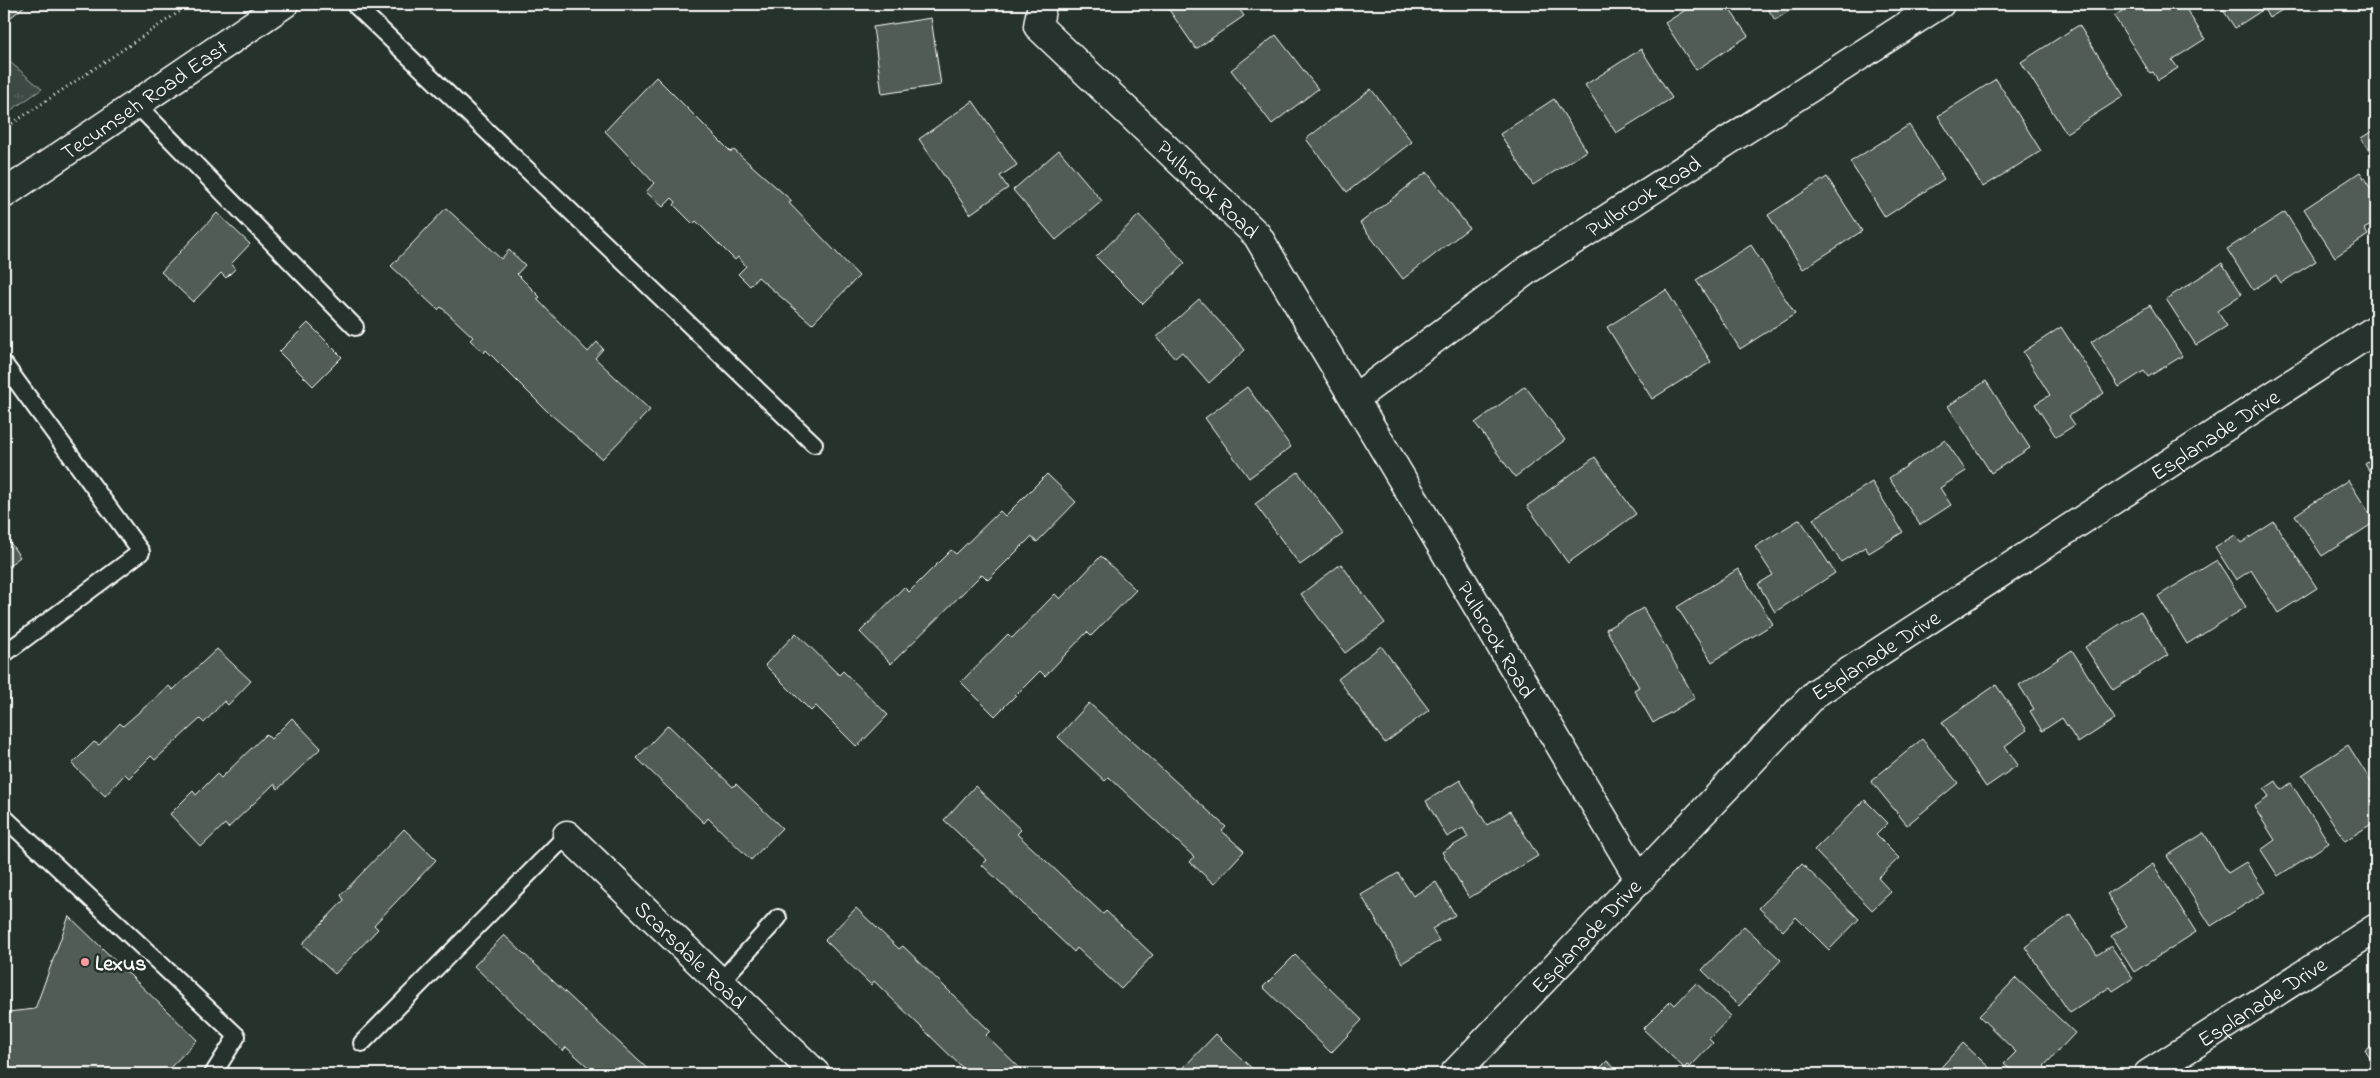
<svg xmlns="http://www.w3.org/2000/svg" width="2380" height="1078" font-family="'Indie Flower',sans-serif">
  <defs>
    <pattern id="grass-tufts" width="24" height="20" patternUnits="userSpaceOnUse" patternTransform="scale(1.25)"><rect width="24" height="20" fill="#3e4944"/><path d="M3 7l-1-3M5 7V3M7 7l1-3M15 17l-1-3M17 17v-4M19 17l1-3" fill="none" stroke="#5b6460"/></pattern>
  </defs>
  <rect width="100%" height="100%" fill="#26332d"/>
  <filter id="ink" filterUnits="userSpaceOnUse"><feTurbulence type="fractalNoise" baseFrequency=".02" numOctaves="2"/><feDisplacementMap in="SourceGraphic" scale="10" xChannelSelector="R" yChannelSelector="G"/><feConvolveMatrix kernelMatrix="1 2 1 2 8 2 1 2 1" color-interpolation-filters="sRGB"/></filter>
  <g filter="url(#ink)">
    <path fill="url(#grass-tufts)" stroke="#9ea4a2" d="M4 57 42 89 4 115Z"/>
    <g fill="#515c57" stroke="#fff">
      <path d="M4 4H27L4 23Z"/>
      <path d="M1165 4H1236L1244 16 1196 49Z"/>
      <path d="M1695 4H1726L1748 36 1696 70 1665 23Z"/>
      <path d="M1765 4H1800L1775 20Z"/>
      <path d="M2133 4H2183L2205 39 2172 60 2178 68 2158 80 2153 72 2150 73 2114 16Z"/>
      <path d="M2219 4H2292L2269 18 2264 9 2235 28Z"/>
      <path d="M931 18 941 85 882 94 873 27Z"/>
      <path d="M2079 25 2124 96 2066 133 2021 62Z"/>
      <path d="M1276 35 1318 89 1272 124 1231 70Z"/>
      <path d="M1641 49 1672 98 1616 133 1585 85Z"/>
      <path d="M656 77 731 152 734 150 792 201 789 203 859 276 812 324 758 277 750 286 738 274 746 266 738 257 735 260 696 221 693 224 674 205 676 202 672 198 663 207 646 192 654 183 605 131Z"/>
      <path d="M1996 79 2041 151 1983 187 1938 116Z"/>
      <path d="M1371 89 1412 142 1347 192 1306 139Z"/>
      <path d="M1554 99 1587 151 1533 185 1500 134Z"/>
      <path d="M973 101 1017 165 1000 176 1008 188 970 214 919 139Z"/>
      <path d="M1909 125 1944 179 1885 217 1850 162Z"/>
      <path d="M2376 129V162L2361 138Z"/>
      <path d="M1059 150 1102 201 1056 240 1013 190Z"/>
      <path d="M1427 172 1469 228 1403 279 1360 223Z"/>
      <path d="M2360 172 2376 197V222L2364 229 2368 235 2335 257 2304 209Z"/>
      <path d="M1827 177 1862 231 1803 269 1768 215Z"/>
      <path d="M446 208 501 259 509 250 525 265 517 274 540 297 537 299 588 352 597 342 603 349 595 358 650 410 602 459 547 411 486 350 484 353 470 340 473 337 441 307 438 310 391 266Z"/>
      <path d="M2285 212 2316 261 2281 283 2276 275 2253 290 2227 249Z"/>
      <path d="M217 213 250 244 231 264 236 268 226 278 221 273 193 302 161 272Z"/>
      <path d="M1139 215 1185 263 1143 304 1096 257Z"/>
      <path d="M1751 245 1795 314 1740 349 1696 280Z"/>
      <path d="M2222 263 2242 294 2217 311 2227 326 2196 345 2166 299Z"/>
      <path d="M1666 290 1711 362 1652 399 1607 327Z"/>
      <path d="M1199 299 1245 350 1209 383 1182 352 1175 358 1157 337Z"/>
      <path d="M2150 305 2182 356 2148 377 2144 371 2119 387 2091 342Z"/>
      <path d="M308 323 342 357 313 386 279 352Z"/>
      <path d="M2061 327 2104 393 2069 416 2075 425 2056 437 2035 404 2050 395 2023 352Z"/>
      <path d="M1986 381 2030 448 1991 473 1948 406Z"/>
      <path d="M1525 386 1565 440 1515 477 1475 423Z"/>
      <path d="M1247 387 1291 447 1249 478 1205 418Z"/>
      <path d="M1945 440 1966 471 1940 488 1951 505 1920 525 1889 478Z"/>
      <path d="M1595 457 1636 514 1568 563 1527 506Z"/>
      <path d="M2376 457V482L2365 464Z"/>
      <path d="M1298 472 1343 534 1300 565 1255 504Z"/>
      <path d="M1047 474 1076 502 1037 542 1031 537 988 580 982 574 891 664 860 632 904 587 909 592 951 550 956 554 1000 511 1005 516Z"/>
      <path d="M2348 480 2375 522 2322 556 2295 515Z"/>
      <path d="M1872 482 1903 532 1869 553 1865 547 1841 562 1813 519Z"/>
      <path d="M1800 519 1835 573 1775 612 1758 584 1773 575 1755 547Z"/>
      <path d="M2274 522 2317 588 2278 613 2251 570 2236 580 2215 547 2235 535 2241 543Z"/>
      <path d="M4 534 20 557 4 569Z"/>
      <path d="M1101 556 1136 590 1091 636 1087 632 1045 676 1040 671 995 716 961 682 1008 634 1012 638 1055 594 1060 599Z"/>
      <path d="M2217 560 2246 607 2187 644 2158 596Z"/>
      <path d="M1341 564 1385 623 1345 653 1301 594Z"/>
      <path d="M1738 569 1773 624 1712 662 1677 607Z"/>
      <path d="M1643 608 1695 698 1653 723 1634 690 1639 687 1606 629Z"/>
      <path d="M2140 611 2168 655 2113 690 2085 647Z"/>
      <path d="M796 633 839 675 843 671 888 715 857 747 816 706 811 711 765 665Z"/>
      <path d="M1381 646 1429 710 1385 743 1338 679Z"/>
      <path d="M217 649 251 681 228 705 224 701 204 723 200 719 155 760 151 756 129 778 125 774 105 796 72 764 94 742 99 745 120 723 123 726 169 686 173 690Z"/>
      <path d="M2072 650 2115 719 2078 743 2062 718 2042 731 2030 711 2034 709 2019 685Z"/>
      <path d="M1996 685 2027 730 2005 746 2018 765 1986 787 1942 722Z"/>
      <path d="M1089 703 1226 827 1222 831 1244 851 1214 884 1190 862 1194 857 1109 777 1105 781 1058 737Z"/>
      <path d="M292 718 321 748 278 789 274 784 228 828 225 824 201 847 170 814 193 791 196 795 217 774 221 778 266 734 271 739Z"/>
      <path d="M668 725 733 787 736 784 782 828 751 860 708 818 704 823 637 758Z"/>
      <path d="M1922 739 1958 783 1907 825 1871 781Z"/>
      <path d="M2348 745 2374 786 2376 785V821L2345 841 2302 775Z"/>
      <path d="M1460 780 1487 825 1510 811 1538 856 1469 898 1442 852 1468 837 1463 828 1447 837 1426 801Z"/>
      <path d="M2276 781 2281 790 2291 783 2329 843 2278 876 2261 850 2275 840 2254 807 2269 797 2264 789Z"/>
      <path d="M975 786 1021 830 1017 834 1103 914 1106 911 1153 955 1121 989 1077 948 1074 952 982 865 987 860 944 820Z"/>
      <path d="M1865 800 1888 823 1876 835 1899 858 1878 878 1891 892 1872 910 1814 850Z"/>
      <path d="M404 829 436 860 374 925 378 929 335 974 302 944 344 900 341 895Z"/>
      <path d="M2204 833 2228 873 2246 862 2265 892 2211 926 2167 856Z"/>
      <path d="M1802 864 1859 919 1829 950 1796 917 1783 931 1759 908Z"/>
      <path d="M2153 864 2196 932 2134 972 2111 936 2127 926 2107 894Z"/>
      <path d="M1398 873 1413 896 1436 882 1455 915 1432 929 1439 941 1402 963 1361 895Z"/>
      <path d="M856 908 899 949 903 946 990 1031 986 1035 1026 1074H969L874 981 871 985 825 940Z"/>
      <path d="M2070 915 2097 955 2111 946 2133 978 2113 991 2110 987 2070 1013 2025 947Z"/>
      <path d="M69 916 197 1040 164 1074H4V1016L8 1012 35 1009Z"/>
      <path d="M1744 926 1781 960 1739 1006 1702 970Z"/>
      <path d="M504 935 523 953 653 1074H596L566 1047 563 1051 474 966Z"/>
      <path d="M1295 955 1362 1020 1331 1053 1263 987Z"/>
      <path d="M2016 978 2075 1033 2044 1066 2049 1071 2046 1074H2015L2004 1064 2016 1052 1979 1016Z"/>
      <path d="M1696 983 1731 1016 1709 1039 1713 1043 1690 1067 1687 1065 1684 1068 1643 1029 1671 1001 1675 1005Z"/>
      <path d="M1216 1034 1228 1046 1258 1074H1191L1184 1067Z"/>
      <path d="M1963 1043 1996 1074H1935Z"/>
      <path d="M2376 1043V1068L2365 1050Z"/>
      <path d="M1607 1061 1621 1074H1594Z"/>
    </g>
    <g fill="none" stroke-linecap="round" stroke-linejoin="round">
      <defs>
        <g id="lane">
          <path d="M354 4 814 444"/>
          <path d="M136 104 355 327"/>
          <path d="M4 364 141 552 4 654"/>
          <path d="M4 817 237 1036 213 1074"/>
          <path d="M720 982 778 918"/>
          <path d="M362 1043 567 835"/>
        </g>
        <g id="street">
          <path id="s1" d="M1042 4 1038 26 1257 235 1640 880"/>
          <path id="s2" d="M1355 398 1526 271 1940 4"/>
          <path id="s3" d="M567 835 816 1074"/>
          <path id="s4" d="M1454 1074 1816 693 2376 329"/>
          <path id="s5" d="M2148 1074 2376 928"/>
        </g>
        <g id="secondary">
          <path id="s6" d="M4 194 284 4"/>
        </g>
      </defs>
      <use href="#lane" stroke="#fff" stroke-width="20"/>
      <use href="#street" stroke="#fff" stroke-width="31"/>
      <use href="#secondary" stroke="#fff" stroke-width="31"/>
      <path stroke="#fff" stroke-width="3" stroke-dasharray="1 4" stroke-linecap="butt" d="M4 129 191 4"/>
      <use href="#lane" stroke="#26332d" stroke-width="16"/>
      <use href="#street" stroke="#26332d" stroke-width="28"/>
      <use href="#secondary" stroke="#26332d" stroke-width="28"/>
    </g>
  </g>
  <circle fill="#ff9aa2" stroke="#26332d" stroke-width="2" cx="85" cy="962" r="5"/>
  <g text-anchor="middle" stroke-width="5" stroke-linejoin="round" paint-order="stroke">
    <g font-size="22" fill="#fff" stroke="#26332d">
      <text dy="8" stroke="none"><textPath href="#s6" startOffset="169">Tecumseh Road East</textPath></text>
      <text dy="8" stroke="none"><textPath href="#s1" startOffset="258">Pulbrook Road</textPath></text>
      <text dy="8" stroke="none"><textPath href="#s2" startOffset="352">Pulbrook Road</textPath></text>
      <text dy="8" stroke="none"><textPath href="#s4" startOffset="1001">Esplanade Drive</textPath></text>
      <text dy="8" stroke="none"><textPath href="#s1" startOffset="795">Pulbrook Road</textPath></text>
      <text dy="8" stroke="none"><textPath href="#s4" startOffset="596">Esplanade Drive</textPath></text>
      <text dy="8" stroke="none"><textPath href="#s4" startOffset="191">Esplanade Drive</textPath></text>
      <text dy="8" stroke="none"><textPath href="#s3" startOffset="172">Scarsdale Road</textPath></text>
      <text dy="8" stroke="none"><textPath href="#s5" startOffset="135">Esplanade Drive</textPath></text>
    </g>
    <g font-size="22" font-weight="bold" fill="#fff" stroke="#26332d" text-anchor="start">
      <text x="95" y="970">Lexus</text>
    </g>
  </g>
  <rect width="2380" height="1078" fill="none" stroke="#26332d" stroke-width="20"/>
  <rect x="10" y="10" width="2360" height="1058" fill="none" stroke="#fff" stroke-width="2" filter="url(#ink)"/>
</svg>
